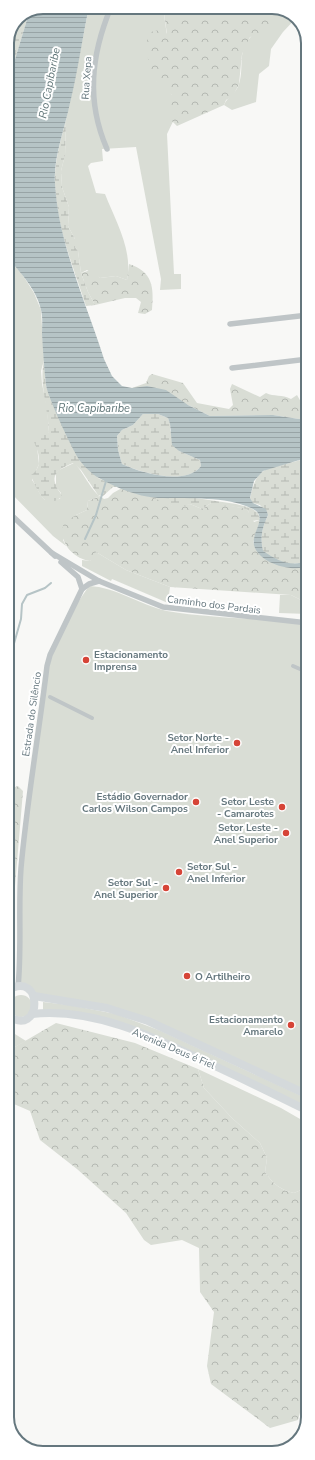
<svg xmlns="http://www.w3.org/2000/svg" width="315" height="1460" font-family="'Nunito Sans',sans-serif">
  <defs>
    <pattern id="forest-crowns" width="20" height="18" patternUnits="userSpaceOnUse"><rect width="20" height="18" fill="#d9ddd5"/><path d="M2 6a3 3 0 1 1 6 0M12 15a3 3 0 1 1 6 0" fill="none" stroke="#b4b8b2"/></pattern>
    <pattern id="wetland-marsh" width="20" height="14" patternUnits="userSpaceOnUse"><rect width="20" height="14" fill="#d9ddd5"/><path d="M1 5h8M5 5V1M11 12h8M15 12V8" fill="none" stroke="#b4b8b2"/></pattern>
    <pattern id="water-rules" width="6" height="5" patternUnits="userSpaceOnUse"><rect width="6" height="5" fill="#b6c4c6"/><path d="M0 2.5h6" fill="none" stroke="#98a4a6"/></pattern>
  </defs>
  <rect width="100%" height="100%" fill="#f8f8f6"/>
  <g fill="#d9ddd5">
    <path d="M89 7H163L167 36 156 81 172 95 180 107 167 134 174 274H181V289L160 290 161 279 136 147 102 149 103 161 91 163 88 166 96 193 105 194C116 222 133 250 127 280L116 276 100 278 87 270 81 273 78 251 75 247V239L68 226 69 207 62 187 61 171 65 155 66 120Z"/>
    <path d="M276 7 297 17 283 32 271 49 269 66 259 74 256 102 232 110 224 105C227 97 236 94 239 84 242 75 241 65 242 56 244 37 263 26 277 15Z"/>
    <path d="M7 48 11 59 7 74Z"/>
    <path d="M7 257 22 274 34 293 41 310 44 360 41 371 42 384 47 408 49 432 37 447 39 464 32 480C37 487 39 494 45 500L60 499 61 493 56 487V473L59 470 74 463C83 471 91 491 100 496L88 501 87 510 76 515 63 540 66 546 53 536 7 489Z"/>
    <path d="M96 552 126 570 170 587 168 603 112 579 111 581 82 566V560L90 561Z"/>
    <path d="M89 586C116 587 140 605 167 611 213 619 262 618 308 623V1095L148 1021 47 998 18 987 21 867 47 666 74 608Z"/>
    <path d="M280 595H291L301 600H308V614L279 613Z"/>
    <circle cx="21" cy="1006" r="11"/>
    <path d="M43 1002 69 1005 116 1014 161 1031 308 1099V1108L114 1022 43 1012Z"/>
    <path d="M7 1029 26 1041 13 1048 7 1055Z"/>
    <path d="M198 1069 281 1108 307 1123 308 1187 294 1193C281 1190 273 1184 265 1172L267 1158 260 1143 232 1118 204 1088Z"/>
  </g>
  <g fill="url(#forest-crowns)">
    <path d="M163 7H276L277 15 268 33 250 37 242 54 239 84 233 96 226 100 224 105 177 126 170 119 172 95C145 79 148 61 147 33L163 29 167 34Z"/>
    <path d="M129 264C153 272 154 287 152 310L145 314 138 313 141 302 136 298H125L95 305 88 292 81 273 91 270 100 278 116 276 127 280Z"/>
    <path d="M152 374 183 383 197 403 229 409 233 405 230 389 232 384 260 397 266 393C274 397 282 394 291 399L297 395 301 402 308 397V418L299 419 273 415 210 416 188 405 132 388 146 383 149 376Z"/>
    <path d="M122 488 164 501 173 506 190 504 202 509 211 503H216L247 509 254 522 260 520 253 543 303 568 308 566V602L304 599 301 600 291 595 170 587 126 570 96 552 94 557 90 561C73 559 57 541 64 523L76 515 87 510 88 501 100 496 104 499 108 498 113 493Z"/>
    <path d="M18 786 23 791 13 910 15 955 13 974 7 980V790Z"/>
    <path d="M56 1023 135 1043 198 1069 204 1088 232 1118 260 1143 267 1158 265 1172C273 1184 281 1190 294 1193L308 1187V1383L298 1420 270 1428 211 1384 207 1366 214 1312 200 1292 199 1248 182 1240 151 1245 144 1240 126 1213 77 1169 40 1140 30 1111 7 1101V1055L13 1048Z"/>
  </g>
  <g fill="url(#wetland-marsh)">
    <path d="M29 13 7 86V74L11 59 8 48 15 22 23 23 25 14Z"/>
    <path d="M66 120 65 155 61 171 62 187 69 207 68 226 75 239V247L78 251 81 273 88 292 95 305 86 306C73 266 56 226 55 183 54 162 61 139 66 120Z"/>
    <path d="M44 360 46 387 98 478 118 487H113L103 496 98 495 81 470 73 463C64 467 50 472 56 485 57 490 61 492 62 497L55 501 45 500C40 496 33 482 31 475 44 467 39 452 33 440L49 432C48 407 39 384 44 360Z"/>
    <path d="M143 414H158L168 418 170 424V430L179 451 200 460 201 466C186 486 142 473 122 464L118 450 117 436 122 430 133 425Z"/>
    <path d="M308 456V561C290 567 278 561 263 551 260 537 262 528 268 515L260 505 253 503 250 499C257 464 267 470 297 461 301 460 305 459 308 456Z"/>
    <path d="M151 497H189L236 504 251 508 258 513 260 520 250 521 247 518 249 513 247 509 211 503 202 509 190 504 177 508Z"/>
  </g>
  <path fill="url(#water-rules)" fill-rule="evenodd" d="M43 7H89C82 39 78 71 70 103 65 128 53 158 55 183 58 243 86 302 104 359L112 376 122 386 132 388 147 386 166 390 188 405 210 416 273 415 299 419 308 418V456L306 458 263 471 254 481 250 498 253 503 266 509 268 515C262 528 260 537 263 551 278 561 290 567 308 561V566C292 573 258 563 254 545 251 532 270 516 251 508 225 496 189 499 162 498 141 498 116 488 99 478 93 475 85 467 81 462 74 454 47 395 46 385 44 368 43 351 42 334 42 326 43 317 41 310 37 290 20 272 7 257V86L29 13ZM143 414H158L168 418 170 424 172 445 179 451 200 460 201 466C186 486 141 473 122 464L118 450 117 436 122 430 133 425Z"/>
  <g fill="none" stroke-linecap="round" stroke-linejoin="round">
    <g stroke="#b6c4c6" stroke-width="2">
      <path d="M85 539 96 515 106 481"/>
      <path d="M7 652 13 646"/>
      <path d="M7 668 21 619 22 604 27 595 45 588 51 583"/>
      <path d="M7 692V705"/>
    </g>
    <g stroke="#bfc5c7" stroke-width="4">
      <path d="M293 666 300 669"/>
      <path d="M50 697 92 718"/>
    </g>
    <g stroke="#bfc5c7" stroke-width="5.5">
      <path d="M107 149C86 101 91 55 111 7"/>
      <path d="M230 324 308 315"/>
      <path d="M232 368 308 359"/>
      <path d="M7 511 55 556"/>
      <path d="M52 553 99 581 163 607 308 623"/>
      <path d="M61 562 78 577 82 589"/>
      <path d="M18 987C22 947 18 908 21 868 27 800 39 733 47 666L50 655 82 589 89 584 99 581"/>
    </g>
    <g stroke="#d4d9db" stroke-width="8">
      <path d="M7 991C44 967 43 1041 7 1015"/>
      <path d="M34 996 107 1008 148 1021 308 1095"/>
      <path d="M32 1014C97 1007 160 1040 217 1067 247 1081 278 1096 308 1111"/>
    </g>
  </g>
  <g fill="#d64437" stroke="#fff" stroke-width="1.5">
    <circle cx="86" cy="660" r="4"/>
    <circle cx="237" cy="743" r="4"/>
    <circle cx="196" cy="802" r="4"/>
    <circle cx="282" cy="807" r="4"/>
    <circle cx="286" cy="833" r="4"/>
    <circle cx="179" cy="872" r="4"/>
    <circle cx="166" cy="888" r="4"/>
    <circle cx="187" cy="976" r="4"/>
    <circle cx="291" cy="1025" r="4"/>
  </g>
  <g text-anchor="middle" stroke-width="4" stroke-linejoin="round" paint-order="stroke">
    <g font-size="10" fill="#65777e" stroke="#fff">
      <text transform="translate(86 78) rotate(-86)" y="4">Rua Xepa</text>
      <text transform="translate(214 604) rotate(7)" y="4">Caminho dos Pardais</text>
      <text transform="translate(31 714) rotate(-82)" y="4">Estrada do Silêncio</text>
      <text transform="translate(174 1048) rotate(23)" y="4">Avenida Deus é Fiel</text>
    </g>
    <g font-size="10" font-weight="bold" fill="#65777e" stroke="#fff" text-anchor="end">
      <text x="94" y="658" text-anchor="start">Estacionamento<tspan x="94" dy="12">Imprensa</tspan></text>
      <text x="229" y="741">Setor Norte -<tspan x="229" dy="12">Anel Inferior</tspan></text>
      <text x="188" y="800">Estádio Governador<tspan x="188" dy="12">Carlos Wilson Campos</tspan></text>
      <text x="274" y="805">Setor Leste<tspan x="274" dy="12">- Camarotes</tspan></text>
      <text x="278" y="831">Setor Leste -<tspan x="278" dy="12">Anel Superior</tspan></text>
      <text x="187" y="870" text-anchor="start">Setor Sul -<tspan x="187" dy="12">Anel Inferior</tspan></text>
      <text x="158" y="886">Setor Sul -<tspan x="158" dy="12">Anel Superior</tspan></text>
      <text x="195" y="980" text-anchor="start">O Artilheiro</text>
      <text x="283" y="1023">Estacionamento<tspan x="283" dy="12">Amarelo</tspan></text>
    </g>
    <g font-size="11" font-style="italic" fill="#607678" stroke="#fff">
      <text transform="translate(49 83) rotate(-79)" y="4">Rio Capibaribe</text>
      <text x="94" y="412">Rio Capibaribe</text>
    </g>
  </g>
  <path d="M0 0H315V1460H0ZM43 14H272A29 29 0 0 1 301 43V1417A29 29 0 0 1 272 1446H43A29 29 0 0 1 14 1417V43A29 29 0 0 1 43 14Z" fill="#fff" fill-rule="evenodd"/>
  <path fill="none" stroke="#65777e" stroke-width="2" d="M43 14H272A29 29 0 0 1 301 43V1417A29 29 0 0 1 272 1446H43A29 29 0 0 1 14 1417V43A29 29 0 0 1 43 14Z"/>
</svg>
